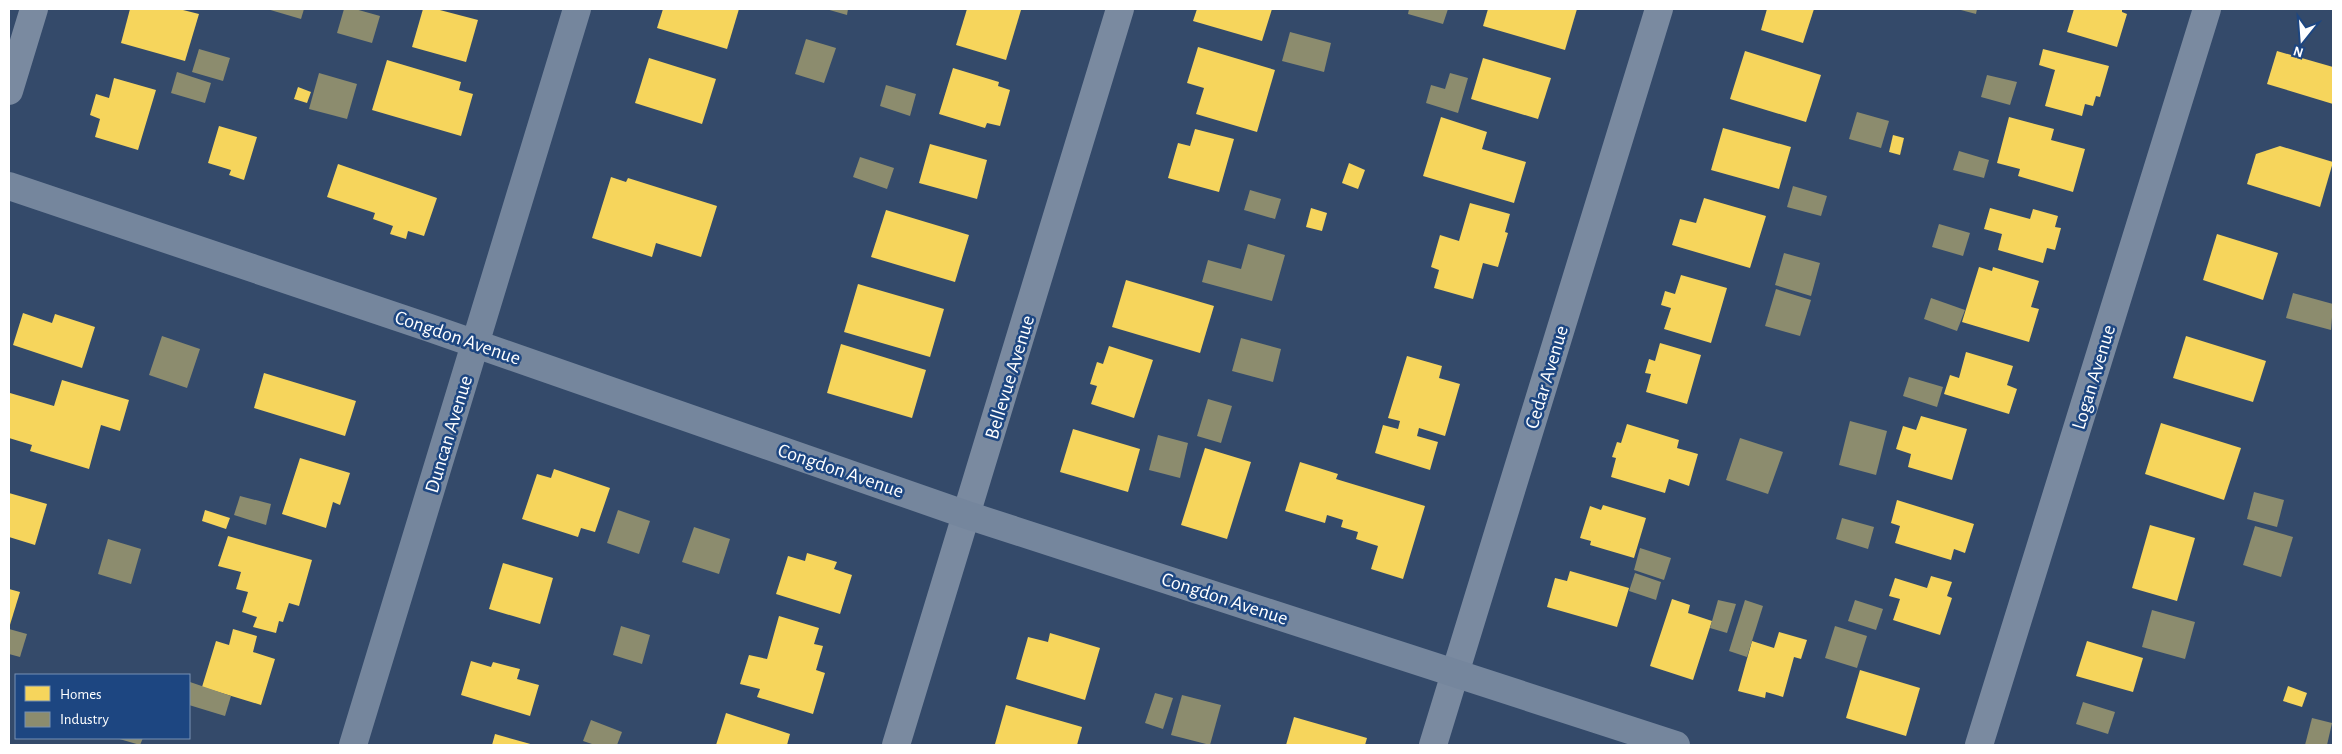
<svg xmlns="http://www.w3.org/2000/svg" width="2342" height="754" font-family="'Alegreya Sans',sans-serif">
  <rect width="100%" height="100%" fill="#344a6a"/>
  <g fill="#f6d55c">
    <path d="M130 9H179L199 14 185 61 121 43Z"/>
    <path d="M423 9H436L478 20 466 62 412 47Z"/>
    <path d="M663 9H739L727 49 657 28Z"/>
    <path d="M967 9 1021 10 1006 60 956 45Z"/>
    <path d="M1197 9H1272L1262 41 1193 21Z"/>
    <path d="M1488 9H1577L1565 50 1483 26Z"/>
    <path d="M1767 9H1814L1803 43 1761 30Z"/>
    <path d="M2074 9H2122V12L2127 14 2117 47 2067 32Z"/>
    <path d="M1198 47 1275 70 1257 132 1196 114 1204 88 1187 83Z"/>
    <path d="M2043 49 2109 66 2100 97 2096 96 2093 106 2085 104 2082 116 2045 106 2055 70 2039 65Z"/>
    <path d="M1745 51 1821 75 1806 122 1730 99Z"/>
    <path d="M2277 51 2333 67V104L2267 84Z"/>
    <path d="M649 58 716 79 702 124 635 103Z"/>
    <path d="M1483 58 1551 78 1538 119 1471 99Z"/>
    <path d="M387 60 461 82 459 90 473 94 461 136 372 110Z"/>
    <path d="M953 68 999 82 998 86 1010 90 1000 126 987 123 985 128 939 114Z"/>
    <path d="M114 78 156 90 138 150 95 137 100 119 90 115 96 94 109 98Z"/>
    <path d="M298 87 311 92 307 103 294 99Z"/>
    <path d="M1441 117 1487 132 1482 149 1526 162 1514 203 1423 176Z"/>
    <path d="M2009 117 2054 129 2051 140 2085 149 2073 192 2018 176 2020 169 1997 163Z"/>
    <path d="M219 126 257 137 244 180 229 175 231 170 208 163Z"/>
    <path d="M1723 128 1791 147 1779 189 1711 170Z"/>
    <path d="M1195 129 1234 139 1219 192 1168 178 1178 143 1190 146Z"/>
    <path d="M1893 135 1904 138 1900 155 1889 152Z"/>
    <path d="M930 144 987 160 977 199 919 183Z"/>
    <path d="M2280 146 2333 162 2320 207 2247 184 2256 154Z"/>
    <path d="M1349 163 1365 170 1358 189 1342 183Z"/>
    <path d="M338 164 437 198 424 236 408 231 406 239 390 234 393 226 373 219 375 213 327 197Z"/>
    <path d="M611 177 626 182 628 178 717 206 701 257 656 243 652 257 592 238Z"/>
    <path d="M1704 198 1766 216 1750 268 1672 245 1680 219 1696 223Z"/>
    <path d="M1470 203 1510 214 1505 232 1508 233 1498 267 1483 263 1473 299 1434 288 1439 270 1431 267 1440 235 1459 241Z"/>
    <path d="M1311 208 1327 213 1322 231 1306 227Z"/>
    <path d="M1990 208 2030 219 2033 209 2058 216 2055 227 2061 228 2055 250 2047 248 2043 263 1998 250 2002 234 1984 229Z"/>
    <path d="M886 210 969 235 955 282 871 257Z"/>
    <path d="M2217 234 2278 253 2263 300 2203 280Z"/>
    <path d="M1979 267 1992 271 1993 267 2039 281 2031 307 2039 309 2029 342 1962 322Z"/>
    <path d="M1681 275 1727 288 1711 343 1664 329 1671 308 1661 305 1665 291 1675 294Z"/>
    <path d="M1126 280 1214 306 1200 353 1112 327Z"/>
    <path d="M858 284 944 309 930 357 844 332Z"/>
    <path d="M23 313 52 323 55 314 95 327 82 368 13 345Z"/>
    <path d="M2186 336 2266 361 2253 402 2173 378Z"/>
    <path d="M1660 343 1701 355 1687 404 1646 392 1651 374 1645 373 1649 359 1655 361Z"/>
    <path d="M841 344 926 370 912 418 827 393Z"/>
    <path d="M1109 346 1153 360 1134 418 1091 404 1097 386 1090 384 1097 362 1103 364Z"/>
    <path d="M1966 352 2013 366 2007 385 2017 389 2009 414 1944 394 1950 375 1959 378Z"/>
    <path d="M1407 356 1442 366 1439 378 1460 384 1445 436 1419 428 1417 436 1438 442 1430 470 1375 453 1383 425 1398 429 1400 421 1388 418Z"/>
    <path d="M264 373 356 401 345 436 254 408Z"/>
    <path d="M62 380 129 400 120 431 101 425 89 469 30 451 32 445 9 438 10 393 54 406Z"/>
    <path d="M1921 416 1967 429 1952 480 1908 467 1911 454 1896 449 1903 426 1916 430Z"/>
    <path d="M2161 423 2241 448 2224 500 2145 474Z"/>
    <path d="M1627 424 1679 440 1677 448 1698 454 1689 486 1669 479 1665 493 1611 477 1616 458 1612 457 1617 442 1621 443Z"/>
    <path d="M1073 429 1140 449 1128 492 1060 472Z"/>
    <path d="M1205 448 1251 462 1227 539 1181 525Z"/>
    <path d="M300 458 350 473 340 505 333 502 326 528 282 514Z"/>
    <path d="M1300 462 1338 474 1336 479 1425 506 1403 579 1371 569 1378 546 1356 539 1358 532 1341 527 1343 520 1327 515 1325 523 1285 511Z"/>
    <path d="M554 469 610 488 595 532 581 528 578 537 522 519 537 474 551 478Z"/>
    <path d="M9 493 47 504 35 545 9 537Z"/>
    <path d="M1897 500 1974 524 1965 553 1954 549 1951 560 1895 543 1900 526 1891 523Z"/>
    <path d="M1603 505 1646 518 1634 558 1590 545 1591 541 1580 538 1590 506 1601 510Z"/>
    <path d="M205 510 230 518 226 529 202 521Z"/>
    <path d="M2150 525 2195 538 2177 601 2132 588Z"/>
    <path d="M228 536 312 560 299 606 289 603 283 622 279 621 276 633 253 627 257 617 242 612 248 592 236 589 241 572 218 566Z"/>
    <path d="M807 553 837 562 834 569 852 575 840 614 776 594 788 556 805 561Z"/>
    <path d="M503 563 553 578 540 624 489 609Z"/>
    <path d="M1570 571 1629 588 1617 627 1547 607 1555 578 1567 581Z"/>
    <path d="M1931 576 1952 582 1947 596 1952 598 1940 635 1893 620 1900 599 1889 596 1895 578 1927 588Z"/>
    <path d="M9 589 20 592 9 628Z"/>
    <path d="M1672 599 1690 605 1688 613 1712 621 1693 680 1650 666Z"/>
    <path d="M779 616 819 628 814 644 823 646 816 670 825 673 813 714 757 697 760 689 740 684 749 655 767 659Z"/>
    <path d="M233 629 257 636 253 652 275 659 261 705 202 687 216 641 229 645Z"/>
    <path d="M1779 632 1807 640 1801 659 1794 657 1783 697 1766 692 1765 698 1738 691 1752 641 1774 648Z"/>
    <path d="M1050 633 1100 648 1085 700 1016 679 1028 637 1048 642Z"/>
    <path d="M2087 641 2143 658 2133 692 2076 676Z"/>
    <path d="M471 661 491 667 493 662 520 669 517 679 539 685 530 716 461 695Z"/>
    <path d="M1860 670 1920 688 1906 736 1846 718Z"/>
    <path d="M2288 686 2307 693 2302 707 2283 701Z"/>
    <path d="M1006 705 1082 727 1077 745 995 744Z"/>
    <path d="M726 713 790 734 787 745H716Z"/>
    <path d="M1294 717 1367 738 1365 745H1286Z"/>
    <path d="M495 734 534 745H492Z"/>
  </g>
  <g fill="#8c8c6e">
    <path d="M267 9H304L301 19Z"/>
    <path d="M344 9H355L380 16 372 43 337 33Z"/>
    <path d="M826 9H848L847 15Z"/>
    <path d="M1409 9H1448L1443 24 1408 14Z"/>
    <path d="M1957 9H1977L1976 14Z"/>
    <path d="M1290 32 1331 43 1324 72 1282 61Z"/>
    <path d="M806 39 836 48 824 83 795 74Z"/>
    <path d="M199 49 230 58 223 81 192 72Z"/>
    <path d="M177 72 211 83 205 103 171 93Z"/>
    <path d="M319 73 357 84 347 119 309 109Z"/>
    <path d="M1450 73 1468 78 1458 113 1426 103 1431 85 1445 89Z"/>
    <path d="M1987 75 2017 82 2010 105 1981 97Z"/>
    <path d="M886 85 916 94 910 116 880 106Z"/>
    <path d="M1857 112 1889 121 1881 148 1849 139Z"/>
    <path d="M1959 151 1989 160 1984 178 1953 170Z"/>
    <path d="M860 157 894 168 887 189 853 177Z"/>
    <path d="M1793 186 1827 196 1821 216 1787 207Z"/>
    <path d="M1250 190 1281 199 1275 219 1244 210Z"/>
    <path d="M1939 224 1970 233 1963 256 1932 247Z"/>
    <path d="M1248 244 1285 255 1272 301 1202 282 1208 260 1241 269Z"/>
    <path d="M1784 253 1820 263 1811 296 1775 285Z"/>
    <path d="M1776 289 1811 300 1800 336 1765 326Z"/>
    <path d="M2293 293 2333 304 2331 330 2286 318Z"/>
    <path d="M1931 298 1965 310 1957 331 1924 319Z"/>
    <path d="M162 336 200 349 187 388 149 375Z"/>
    <path d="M1241 338 1281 349 1273 382 1232 371Z"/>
    <path d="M1909 377 1943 387 1937 407 1903 396Z"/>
    <path d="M1208 399 1232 406 1221 443 1197 436Z"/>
    <path d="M1850 421 1887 431 1876 475 1839 465Z"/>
    <path d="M1158 435 1188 443 1180 478 1149 470Z"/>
    <path d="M1740 438 1783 452 1768 494 1726 480Z"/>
    <path d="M2254 492 2284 500 2277 527 2247 519Z"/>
    <path d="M240 496 271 504 266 525 234 515Z"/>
    <path d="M618 510 650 521 639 554 607 543Z"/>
    <path d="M1842 518 1874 527 1868 549 1836 539Z"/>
    <path d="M2255 526 2293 537 2281 577 2243 565Z"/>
    <path d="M694 527 730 539 719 574 682 562Z"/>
    <path d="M108 539 141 549 131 584 98 574Z"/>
    <path d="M1640 548 1671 558 1664 580 1634 570Z"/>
    <path d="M1635 573 1661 582 1656 600 1629 591Z"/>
    <path d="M1718 600 1736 604 1727 633 1710 628Z"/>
    <path d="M1745 600 1763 606 1747 657 1729 651Z"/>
    <path d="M1855 600 1883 609 1876 630 1848 621Z"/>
    <path d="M2152 610 2195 622 2185 659 2142 647Z"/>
    <path d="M621 626 650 635 642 664 613 655Z"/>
    <path d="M1835 626 1867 636 1857 668 1825 658Z"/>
    <path d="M9 629 27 634 20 657 9 654Z"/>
    <path d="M190 682 231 696 225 716 189 705Z"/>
    <path d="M1155 693 1173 698 1163 729 1145 723Z"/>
    <path d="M1182 695 1221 705 1210 745 1171 735Z"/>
    <path d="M2083 702 2115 712 2108 734 2076 724Z"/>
    <path d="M2312 718 2332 723 2327 745H2305Z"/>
    <path d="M591 720 622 732 617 745H595L583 741Z"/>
    <path d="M116 738H143L140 745Z"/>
  </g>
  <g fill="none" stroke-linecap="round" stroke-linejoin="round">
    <g stroke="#7a8aa0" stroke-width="28">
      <path d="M9 91 34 9"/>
      <path d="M896 745 1120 9"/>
      <path d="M1433 745 1659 9"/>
      <path d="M1979 745 2207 9"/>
    </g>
    <g stroke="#75869d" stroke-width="28">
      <path d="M9 186 430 328 967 515 1676 745"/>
      <path d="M353 745 577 9"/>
    </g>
  </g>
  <g text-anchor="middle" stroke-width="5" stroke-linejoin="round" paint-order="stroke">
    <g font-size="20" fill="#fff" stroke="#1d4681">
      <text transform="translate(458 337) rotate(19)" y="7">Congdon Avenue</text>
      <text transform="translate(1009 377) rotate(-73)" y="7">Bellevue Avenue</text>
      <text transform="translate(1546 377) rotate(-73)" y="7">Cedar Avenue</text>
      <text transform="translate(2093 377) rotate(-73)" y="7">Logan Avenue</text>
      <text transform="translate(448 434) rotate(-73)" y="7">Duncan Avenue</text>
      <text transform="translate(841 470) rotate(19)" y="7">Congdon Avenue</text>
      <text transform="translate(1225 598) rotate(18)" y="7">Congdon Avenue</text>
    </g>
  </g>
  <rect width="2342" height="754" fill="none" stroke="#ffffff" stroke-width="20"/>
  <rect x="15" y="674" width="175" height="65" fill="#1d4681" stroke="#7790b3"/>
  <rect x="25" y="686" width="25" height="15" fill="#f6d55c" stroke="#7790b3"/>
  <text x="60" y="699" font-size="15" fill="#ffffff">Homes</text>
  <rect x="25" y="712" width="25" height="15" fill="#8c8c6e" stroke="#7790b3"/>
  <text x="60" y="724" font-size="15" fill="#ffffff">Industry</text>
  <g transform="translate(2302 40) rotate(197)" stroke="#1d4681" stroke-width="4" paint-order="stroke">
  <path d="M0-4L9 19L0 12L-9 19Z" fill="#ffffff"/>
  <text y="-8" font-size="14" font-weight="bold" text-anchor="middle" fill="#ffffff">N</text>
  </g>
</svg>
